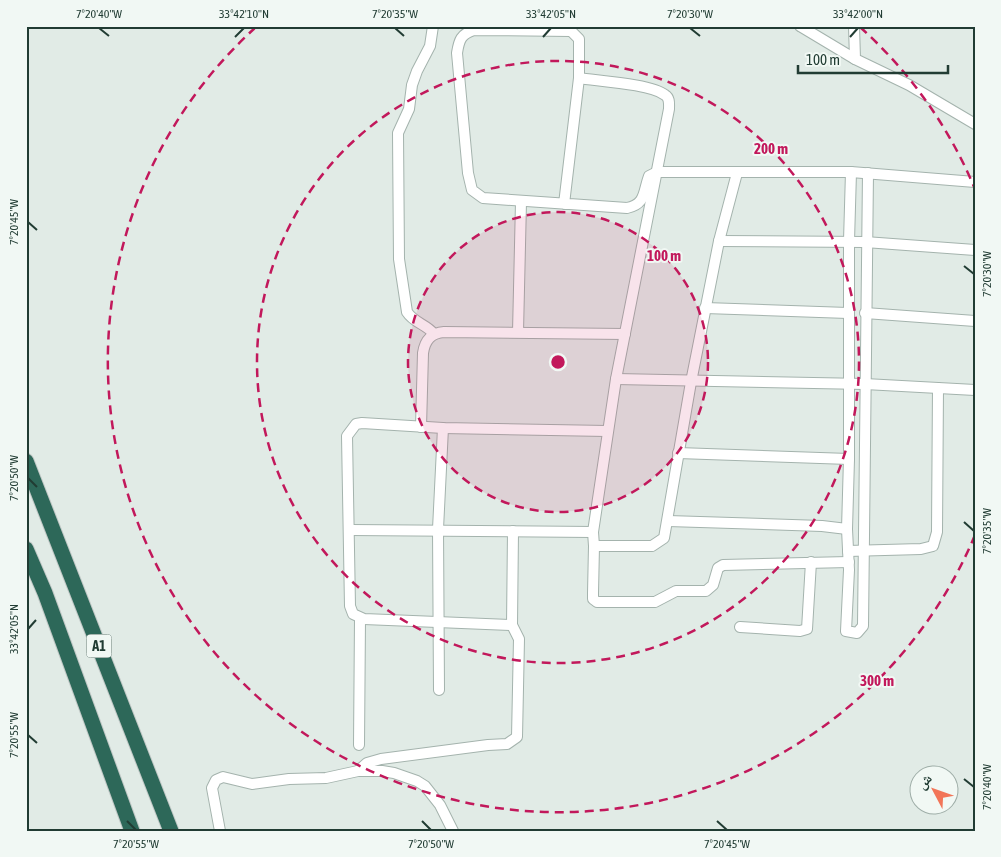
<svg xmlns="http://www.w3.org/2000/svg" width="1001" height="857" font-family="'Asap Condensed','Noto Naskh Arabic',sans-serif">
  <rect width="100%" height="100%" fill="#e1ebe6"/>
  <g fill="none" stroke-linecap="round" stroke-linejoin="round">
    <defs>
      <g id="minor">
        <path d="M433 26 430 46 417 71 412 85 409 109 398 133 399 259 407 312C414 323 426 324 434 334"/>
        <path d="M800 26 855 59"/>
        <path d="M854 26 855 59 909 85 975 124"/>
        <path d="M579 78C598 81 651 84 665 95 670 98 669 104 669 109L616 379 593 532 594 546H652L664 538 691 382 719 241 737 173"/>
        <path d="M851 172 849 241V459L847 529 849 570 846 631 857 633 863 626 868 173"/>
        <path d="M564 204 579 78V39L571 31 474 30C461 34 459 40 457 53L468 173 472 190 483 198 627 208C646 204 643 192 649 176L657 172H851L975 182"/>
        <path d="M719 241 865 242 975 250"/>
        <path d="M705 308 848 313"/>
        <path d="M865 313 975 321"/>
        <path d="M518 332 521 202"/>
        <path d="M616 379 865 384 975 390"/>
        <path d="M421 427 423 353C425 340 431 333 444 332L625 334"/>
        <path d="M678 453 849 459"/>
        <path d="M668 521 822 526 847 529"/>
        <path d="M350 530 593 532"/>
        <path d="M594 546 593 593V599L597 602H655L676 591H706L713 585 718 568 723 565 849 562"/>
        <path d="M848 551 921 549 933 546 937 532 938 388"/>
        <path d="M512 625 364 619 353 614 350 606 347 436 356 424 362 423 443 428 607 431"/>
        <path d="M740 627 800 631 807 629 811 562"/>
        <path d="M439 690 438 529 443 428"/>
        <path d="M359 745 360 619"/>
        <path d="M358 771 367 763 381 759 488 745 507 744 517 737 519 639 512 625 513 531"/>
        <path d="M220 831 212 788 216 780 223 777 252 784 289 779 326 778 358 771H382L394 773 417 781 425 786 440 805 453 831"/>
      </g>
      <g id="highway">
        <path d="M26 461 171 831"/>
        <path d="M26 549 45 593 132 831"/>
      </g>
    </defs>
    <use href="#minor" stroke="#a4b3ad" stroke-width="12"/>
    <use href="#highway" stroke="#c1c8c6" stroke-width="17"/>
    <use href="#minor" stroke="#fff" stroke-width="10"/>
    <use href="#highway" stroke="#2d6859" stroke-width="15"/>
  </g>
  <path fill="none" stroke="#213c33" stroke-width="2" d="M99 28 109 36M395 28 404 36M690 28 700 36M235 37 244 28M543 37 551 28M850 37 858 28M28 222 37 230M964 266 974 274M28 478 37 487M964 522 974 531M28 629 36 620M28 735 37 743M964 779 974 787M127 821 136 830M422 821 431 830M717 821 727 830"/>
  <circle cx="558" cy="362" r="150" fill="#c2185b" fill-opacity=".12"/>
  <g fill="none" stroke="#c2185b" stroke-width="2.5" stroke-dasharray="9 6">
    <circle cx="558" cy="362" r="150"/>
    <circle cx="558" cy="362" r="301"/>
    <path d="M975 535A451 451 0 1 1 256 27M860 27A451 451 0 0 1 975 189"/>
  </g>
  <g text-anchor="middle" stroke-width="4" stroke-linejoin="round" paint-order="stroke">
    <rect fill="#f1f8f4" stroke="#5f746d" stroke-width="1" x="86.5" y="634.5" width="25" height="23" rx="4"/>
    <g font-size="14" font-weight="bold" fill="#213c33">
      <text x="99" y="651">A1</text>
    </g>
  </g>
  <circle cx="558" cy="362" r="8" fill="#c2185b" stroke="#f1f8f4" stroke-width="2.5"/>
  <g font-size="15" text-anchor="middle" font-weight="bold" fill="#c2185b" stroke="#f1f8f4" stroke-width="4" stroke-linejoin="round" paint-order="stroke">
    <text x="771" y="154">200 m</text>
    <text x="664" y="261">100 m</text>
    <text x="877" y="686">300 m</text>
  </g>
  <rect width="1001" height="857" fill="none" stroke="#f1f8f4" stroke-width="55"/>
  <g transform="translate(934 790) rotate(311)"><circle r="24" fill="#f1f8f4" stroke="#9eada7"/>
  <path d="M0-4L9 19L0 12L-9 19Z" fill="#f27558"/>
  <text y="-8" font-size="14" font-weight="bold" text-anchor="middle" fill="#213c33">ش</text>
  </g>
  <path d="M798 65v8h150v-8" fill="none" stroke="#213c33" stroke-width="2.5"/>
  <text x="806" y="65" font-size="15" fill="#213c33" stroke="#f1f8f4" stroke-width="4" paint-order="stroke">100 m</text>
  <rect x="28" y="28" width="946" height="802" fill="none" stroke="#213c33" stroke-width="2"/>
  <g font-size="12" text-anchor="middle" fill="#213c33">
    <text x="99" y="18">7°20'40"W</text>
    <text x="244" y="18">33°42'10"N</text>
    <text x="395" y="18">7°20'35"W</text>
    <text x="551" y="18">33°42'05"N</text>
    <text x="690" y="18">7°20'30"W</text>
    <text x="858" y="18">33°42'00"N</text>
    <text transform="translate(14 222) rotate(-90)" y="4">7°20'45"W</text>
    <text transform="translate(987 274) rotate(-90)" y="4">7°20'30"W</text>
    <text transform="translate(14 478) rotate(-90)" y="4">7°20'50"W</text>
    <text transform="translate(987 531) rotate(-90)" y="4">7°20'35"W</text>
    <text transform="translate(14 629) rotate(-90)" y="4">33°42'05"N</text>
    <text transform="translate(14 735) rotate(-90)" y="4">7°20'55"W</text>
    <text transform="translate(987 787) rotate(-90)" y="4">7°20'40"W</text>
    <text x="136" y="848">7°20'55"W</text>
    <text x="431" y="848">7°20'50"W</text>
    <text x="727" y="848">7°20'45"W</text>
  </g>
</svg>
